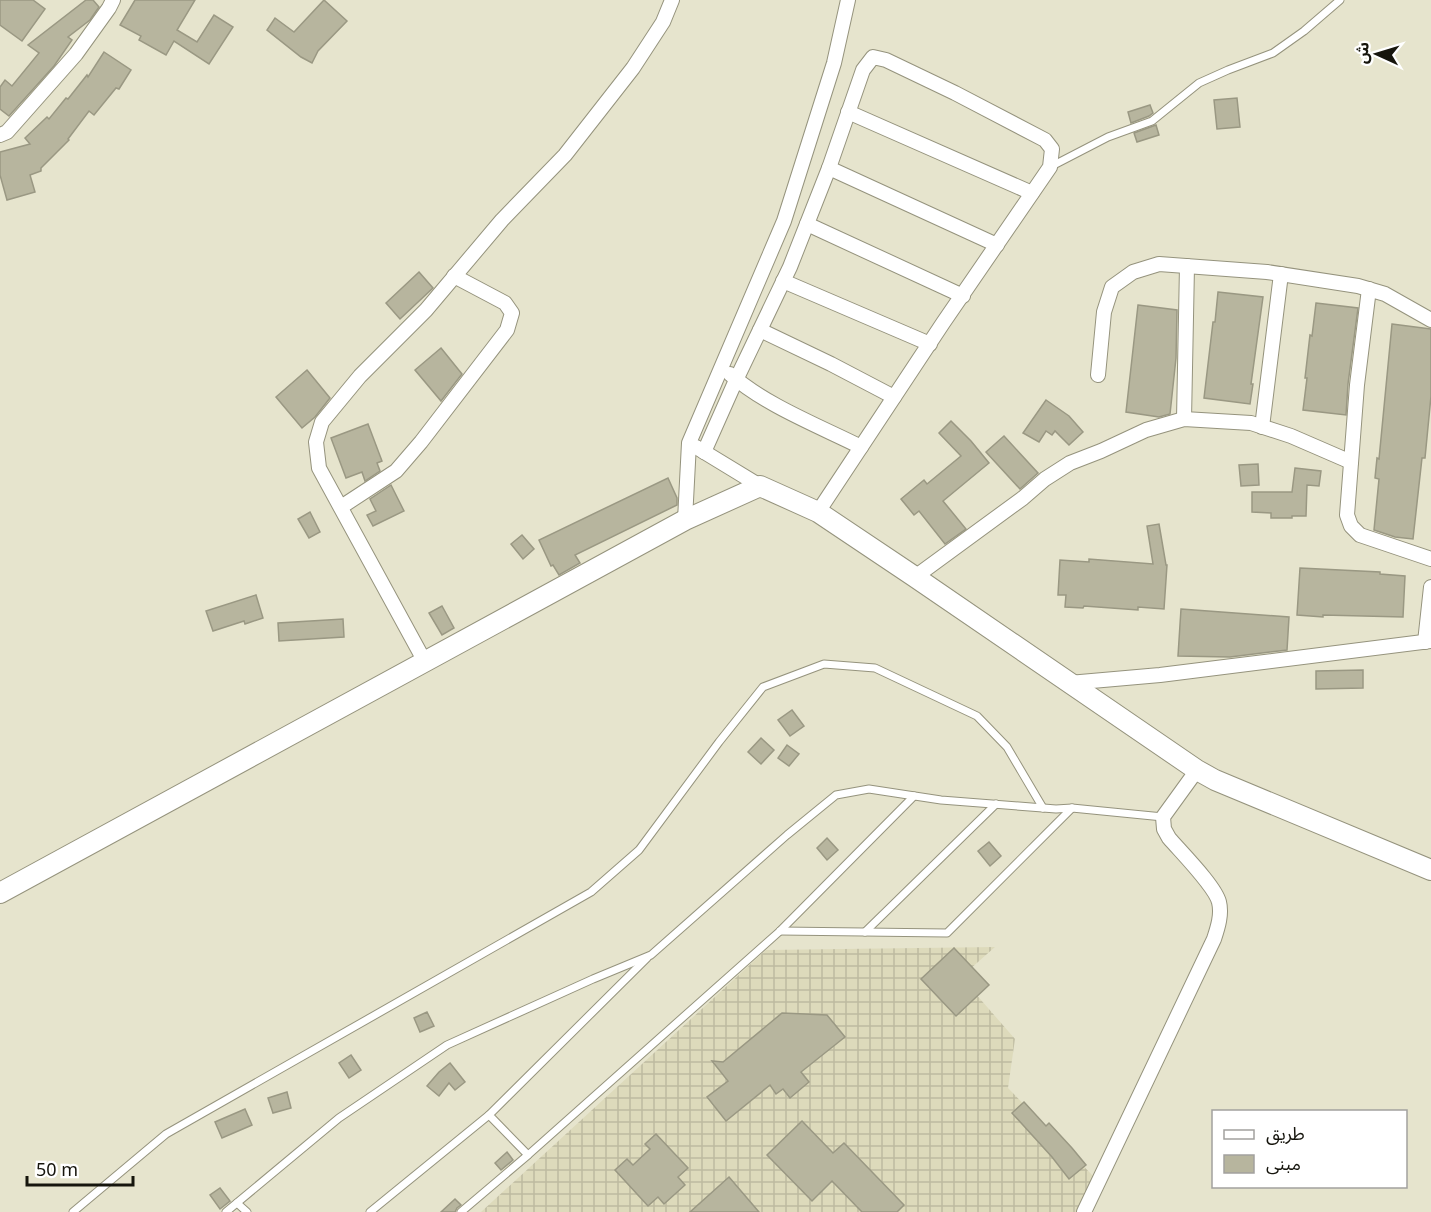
<svg xmlns="http://www.w3.org/2000/svg" width="1431" height="1212" font-family="Georgia,'Noto Sans Arabic',serif">
  <defs>
    <pattern id="industrial-grid" width="8" height="8" patternUnits="userSpaceOnUse" patternTransform="scale(1.5)"><rect width="8" height="8" fill="#dddabb"/><path d="M0 4h8M4 0v8" fill="none" stroke="#bdbaa0"/></pattern>
  </defs>
  <rect width="100%" height="100%" fill="#e6e4cd"/>
  <path fill="url(#industrial-grid)" d="M995 947 961 977 1015 1039 1008 1088 1095 1178 1077 1212H481L766 950Z"/>
  <g fill="#b7b59e" stroke="#9a9883" stroke-width="1.5">
    <path d="M0 0H33L45 9 22 41 0 25Z"/>
    <path d="M86 0H93L99 7 90 20 68 37 72 40 54 66 9 116 0 109V87L5 80 12 86 39 53 28 45Z"/>
    <path d="M135 0H195L177 30 197 42 214 15 233 27 209 64 174 41 166 55 139 40 141 36 120 25Z"/>
    <path d="M324 0 347 21 318 51 312 63 301 57 267 30 275 18 294 32Z"/>
    <path d="M104 52 131 70 119 89 116 88 94 115 89 111 68 139 69 140 41 168V171L30 175 35 192 7 200 0 175V152L30 144 25 138 47 117 49 119 66 98 68 99 87 75 88 77Z"/>
    <path d="M1237 98 1240 127 1217 129 1214 100Z"/>
    <path d="M1150 105 1153 113 1149 116 1131 123 1128 112Z"/>
    <path d="M1156 125 1159 135 1137 142 1134 133Z"/>
    <path d="M419 272 433 288 400 319 386 303Z"/>
    <path d="M1218 292 1263 297 1251 384H1253L1250 404 1204 398 1213 322H1215Z"/>
    <path d="M1316 303 1358 308 1348 384 1346 415 1303 410 1307 378H1305L1310 335 1312 336Z"/>
    <path d="M1138 305 1177 310 1176 358 1170 414 1159 417 1126 412Z"/>
    <path d="M1392 324 1431 329V396L1425 458H1422L1413 539 1395 537 1374 530 1379 479 1375 478 1377 458 1379 459Z"/>
    <path d="M441 348 462 374 441 401 415 370Z"/>
    <path d="M307 370 330 398 315 417 302 428 276 397Z"/>
    <path d="M1046 400 1069 416 1083 432 1069 445 1055 431 1052 435 1046 431 1039 442 1023 433Z"/>
    <path d="M951 421 971 441 989 463 943 501 966 529 945 544 919 511 914 515 901 499 924 480 927 484 961 456 939 433Z"/>
    <path d="M368 424 382 461 377 463 380 471 365 481 362 472 346 478 331 438Z"/>
    <path d="M1004 436 1038 473 1020 489 986 452Z"/>
    <path d="M1258 464 1259 485 1241 486 1239 465Z"/>
    <path d="M1295 468 1321 471 1319 486 1307 485 1306 516H1292V518H1271V513L1252 512V492H1292Z"/>
    <path d="M668 478 677 498V505L575 555 580 563 559 575 553 565 551 566 539 540Z"/>
    <path d="M391 485 404 511 373 526 367 515 376 511 370 499Z"/>
    <path d="M310 512 320 532 309 538 298 519Z"/>
    <path d="M1159 524 1166 565H1167L1164 609 1138 607V610L1084 606 1083 608 1065 607 1066 595H1058L1060 560 1089 562V559L1153 564 1147 526Z"/>
    <path d="M522 535 534 549 523 559 511 544Z"/>
    <path d="M1300 568 1380 572V574L1405 576 1403 617 1323 615V617L1297 615Z"/>
    <path d="M256 595 263 618 245 624 244 621 213 631 206 611Z"/>
    <path d="M442 606 454 628 442 635 429 613Z"/>
    <path d="M1181 609 1289 617 1287 650 1230 657 1178 656Z"/>
    <path d="M343 619 344 637 279 641 278 623Z"/>
    <path d="M1363 670V688L1316 689V671Z"/>
    <path d="M792 710 804 726 790 736 778 720Z"/>
    <path d="M761 738 774 750 761 764 748 752Z"/>
    <path d="M787 745 799 754 789 766 778 758Z"/>
    <path d="M827 838 838 850 827 860 817 848Z"/>
    <path d="M989 842 1001 856 990 866 978 851Z"/>
    <path d="M954 948 989 985 956 1016 921 979Z"/>
    <path d="M427 1012 434 1026 420 1032 414 1018Z"/>
    <path d="M782 1013 827 1015 845 1037 801 1072 809 1082 790 1098 783 1089 776 1094 770 1085 726 1121 707 1097 728 1081 712 1061 723 1062Z"/>
    <path d="M351 1055 361 1070 349 1078 339 1063Z"/>
    <path d="M450 1063 465 1082 455 1090 449 1083 439 1096 427 1086 439 1072Z"/>
    <path d="M287 1092 291 1108 273 1113 268 1098Z"/>
    <path d="M1024 1102 1046 1126 1049 1123 1072 1148 1086 1165 1069 1179 1052 1157 1012 1113Z"/>
    <path d="M245 1109 252 1125 222 1138 215 1122Z"/>
    <path d="M802 1121 833 1153 844 1143 904 1205 897 1212H862L832 1181 812 1201 767 1155Z"/>
    <path d="M656 1134 688 1168 678 1177 685 1185 664 1204 658 1197 648 1206 615 1170 627 1159 633 1165 650 1149 645 1144Z"/>
    <path d="M507 1152 513 1160 501 1170 495 1163Z"/>
    <path d="M729 1177 759 1212H690Z"/>
    <path d="M220 1188 230 1201 220 1209 210 1195Z"/>
    <path d="M455 1199 461 1205 457 1208 455 1212H441Z"/>
  </g>
  <g fill="none" stroke-linecap="round" stroke-linejoin="round">
    <defs>
      <g id="lane">
        <path d="M1050 167 1108 137 1152 121 1199 83 1228 70 1273 53 1304 31 1340 0"/>
        <path d="M780 931 947 933 1072 808"/>
        <path d="M865 932 996 804"/>
        <path d="M528 1155 780 931 914 796"/>
        <path d="M237 1203 247 1212"/>
        <path d="M73 1212 166 1134 591 892 639 850 719 742 763 687 824 664 875 668 977 716 1007 747 1043 808"/>
        <path d="M226 1212 339 1118 447 1045 593 979 651 955 787 835 836 795 869 789 941 800 1056 809 1072 808 1163 817"/>
        <path d="M370 1212 489 1115"/>
        <path d="M461 1212 528 1155 489 1115 647 958"/>
      </g>
      <g id="street">
        <path d="M848 112 1032 193"/>
        <path d="M0 135 7 132 76 54 109 8 113 0"/>
        <path d="M829 168 997 245"/>
        <path d="M807 224 963 296"/>
        <path d="M783 281 930 344"/>
        <path d="M1369 289 1357 385 1347 515 1351 526 1360 535 1431 559"/>
        <path d="M760 330 831 364 894 397"/>
        <path d="M730 374C765 405 819 426 861 447"/>
        <path d="M1098 375 1104 312 1112 287 1133 272 1159 264 1267 272 1358 286 1385 294 1431 320"/>
        <path d="M1184 419 1187 266"/>
        <path d="M1262 427 1281 274"/>
        <path d="M696 447 760 486"/>
        <path d="M704 452 736 380 790 267 829 168 863 70 873 57 886 60 955 93 1045 140 1052 149 1050 167 943 323 818 512"/>
        <path d="M341 507 396 471 421 442 507 330 512 313 505 303 454 276"/>
        <path d="M685 520 689 443 784 221 834 63 848 0"/>
        <path d="M915 577 1023 498 1045 479 1070 463 1101 451 1146 430 1184 419 1251 423 1291 436 1351 462"/>
        <path d="M1425 642 1431 587"/>
        <path d="M425 662 319 468 316 442 322 422 360 376 426 310 502 220 565 155 633 68 663 22 672 0"/>
        <path d="M1069 683 1160 675 1431 641"/>
        <path d="M1084 1212 1214 939C1218 927 1222 914 1219 902 1215 886 1181 852 1169 838L1164 829 1163 817 1197 770"/>
      </g>
      <path id="secondary" d="M0 893 685 520 760 486 818 512 915 577 1197 770 1215 780 1431 870"/>
    </defs>
    <use href="#lane" stroke="#95937d" stroke-width="9"/>
    <use href="#street" stroke="#95937d" stroke-width="16"/>
    <use href="#secondary" stroke="#95937d" stroke-width="22"/>
    <use href="#lane" stroke="#fff" stroke-width="7"/>
    <use href="#street" stroke="#fff" stroke-width="14"/>
    <use href="#secondary" stroke="#fff" stroke-width="20"/>
  </g>
  <rect x="1212" y="1110" width="195" height="78" fill="#ffffff" stroke="#a2a19e" stroke-width="1.5"/>
  <rect x="1224" y="1130" width="30" height="9" fill="#ffffff" stroke="#a2a19e" stroke-width="1.5"/>
  <text x="1266" y="1140" font-size="18" fill="#16150d">طريق</text>
  <rect x="1224" y="1155" width="30" height="18" fill="#b7b59e" stroke="#a2a19e" stroke-width="1.5"/>
  <text x="1266" y="1170" font-size="18" fill="#16150d">مبنى</text>
  <g transform="translate(1377 54) rotate(274)" stroke="#ffffff" stroke-width="4.5" paint-order="stroke">
  <path d="M0-4.5L10 22L0 15L-10 22Z" fill="#16150d"/>
  <text y="-9" font-size="16" font-weight="bold" text-anchor="middle" fill="#16150d">ش</text>
  </g>
  <path d="M27 1176v9h106v-9" fill="none" stroke="#16150d" stroke-width="3"/>
  <text x="36" y="1176" font-size="18" fill="#16150d" stroke="#ffffff" stroke-width="4.5" paint-order="stroke">50 m</text>
</svg>
